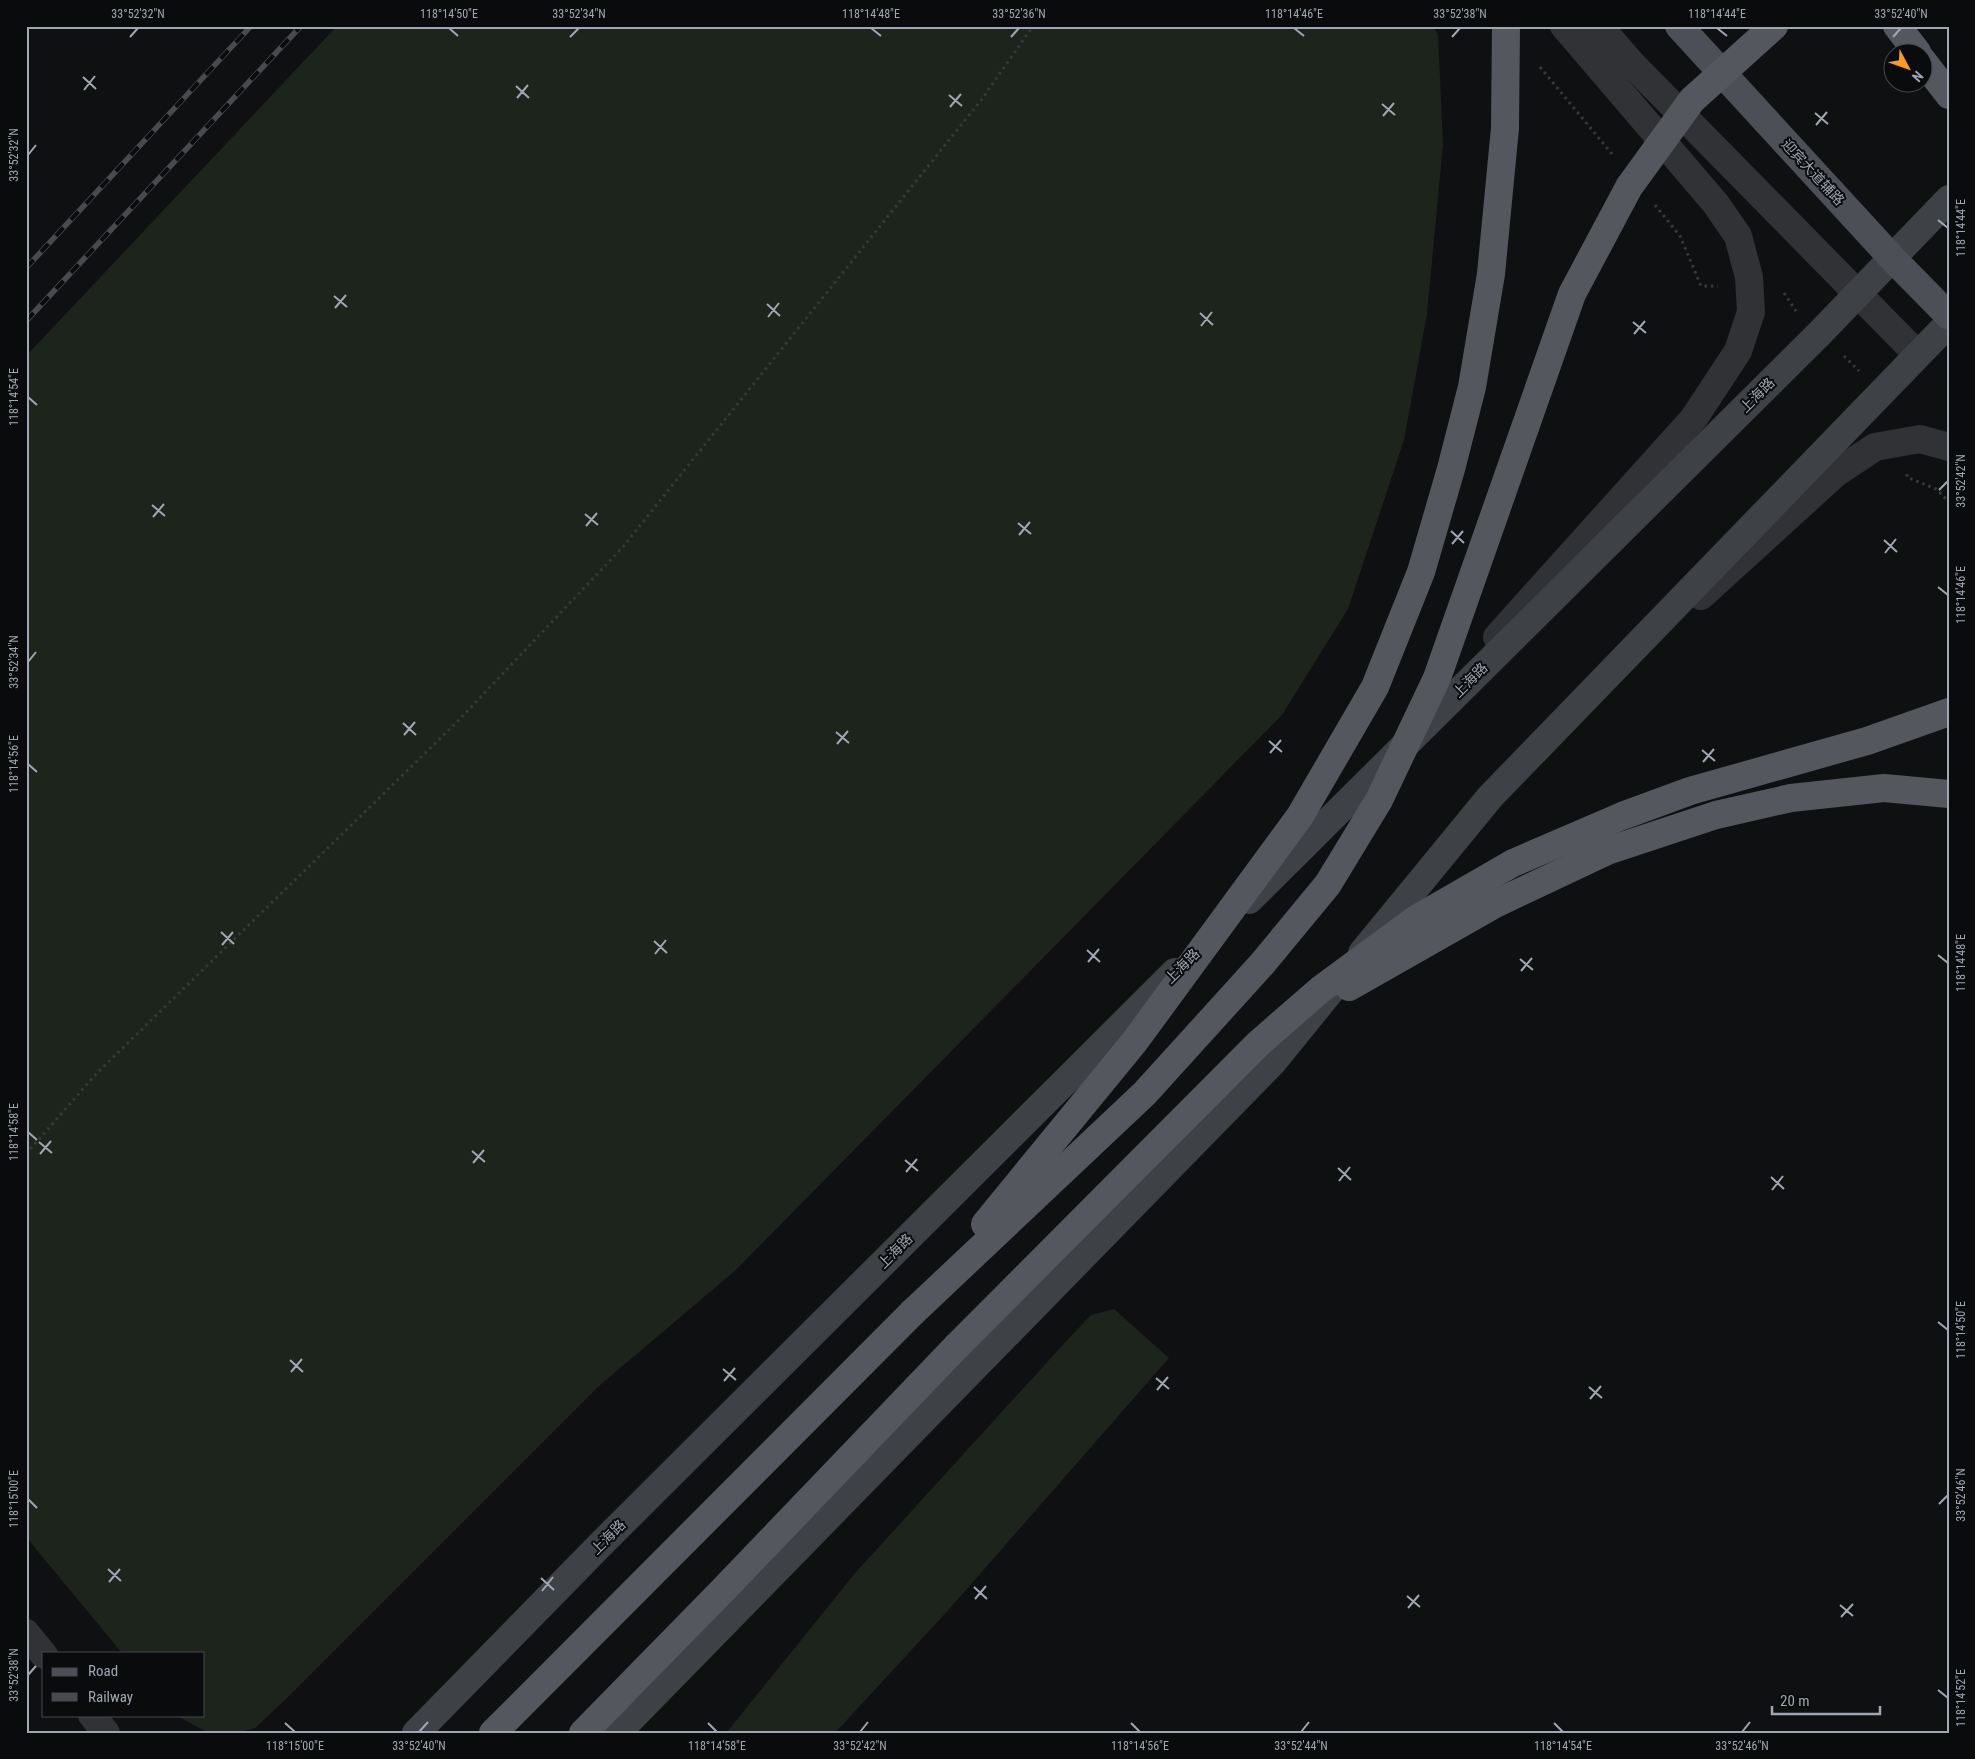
<svg xmlns="http://www.w3.org/2000/svg" width="1975" height="1759" font-family="'Roboto Condensed','Noto Sans SC',sans-serif">
  <rect width="100%" height="100%" fill="#0f1011"/>
  <g fill="#1c241c">
    <path d="M337 26H1432L1438 34 1443 144 1427 314 1404 440 1348 609 1282 715 736 1270 599 1386 284 1701 255 1728 237 1733H208L176 1715H204V1653H122L26 1537V356Z"/>
    <path d="M1114 1309 1169 1358 952 1606 835 1733H726L856 1572 1070 1337 1091 1315Z"/>
  </g>
  <g fill="none" stroke-linecap="round" stroke-linejoin="round">
    <g stroke="#36393d" stroke-width="3" stroke-dasharray="2.5 4" stroke-linecap="butt">
      <path d="M1540 67 1612 154"/>
      <path d="M1655 205 1680 236 1701 286H1718"/>
      <path d="M1784 293 1796 311"/>
      <path d="M1844 356 1859 371"/>
      <path d="M1907 474V477L1936 489 1949 502"/>
      <path d="M26 1154 97 1073 455 724 622 548 982 99 1033 26"/>
    </g>
    <g stroke="#303236" stroke-width="28">
      <path d="M1599 26 1631 63 1917 354"/>
      <path d="M1701 596 1836 473 1875 447 1920 439 1949 447"/>
      <path d="M1497 637 1694 418 1738 351 1751 312 1749 277 1738 236 1716 204 1564 26"/>
      <path d="M26 1633 44 1655"/>
      <path d="M92 1715 106 1733"/>
    </g>
    <g stroke="#3e4146" stroke-width="28">
      <path d="M1249 900 1820 333 1949 199"/>
      <path d="M1362 953 1490 797 1949 323"/>
      <path d="M416 1733 602 1543 1175 972"/>
      <path d="M617 1733 1273 1062 1333 988"/>
    </g>
    <path stroke="#4c4f55" stroke-width="28" d="M1679 26 1892 258 1949 316"/>
    <g stroke="#54585e" stroke-width="28">
      <path d="M1897 26 1917 52"/>
      <path d="M1922 60 1949 95"/>
      <path d="M493 1733 913 1312"/>
      <path d="M583 1733 724 1589 957 1346"/>
    </g>
    <defs>
      <g id="rail">
        <path d="M26 268 251 26"/>
        <path d="M26 321 301 26"/>
      </g>
    </defs>
    <use href="#rail" stroke="#474a4f" stroke-width="5.5"/>
    <use href="#rail" stroke="#0a0b0c" stroke-width="4" stroke-dasharray="11" stroke-linecap="butt"/>
    <g stroke="#54585e" stroke-width="28">
      <path d="M1349 987 1495 904 1607 851 1716 815 1791 798 1884 788 1949 794"/>
      <path d="M985 1224 1135 1041 1300 816 1375 687 1421 572 1451 469 1472 387 1491 274 1505 128 1506 26"/>
      <path d="M913 1312 1145 1093 1262 964 1328 884 1379 800 1437 678 1572 294 1629 187 1692 100 1774 26"/>
      <path d="M957 1346 1259 1043 1321 989 1416 919 1513 863 1622 816 1690 791 1867 741 1949 712"/>
    </g>
  </g>
  <path fill="none" stroke="#a0a7b3" stroke-width="2" d="M449 28 458 36M871 28 881 36M1294 28 1304 36M1717 28 1727 36M130 37 138 28M570 37 579 28M1011 37 1019 28M1452 37 1460 28M1893 37 1901 28M83 77 96 89M516 86 529 98M84 90 95 76M949 95 962 106M517 98 528 85M1382 104 1395 115M950 107 961 94M1815 113 1828 124M1383 116 1394 103M1816 125 1827 112M28 155 36 145M1938 220 1948 228M334 296 347 307M767 304 780 316M335 308 346 295M1200 313 1213 325M768 317 779 303M1633 322 1646 333M1201 326 1212 312M1634 334 1645 321M28 397 37 405M1939 490 1948 481M152 505 165 516M585 514 598 525M153 517 164 504M1018 523 1031 534M586 526 597 513M1451 531 1464 543M1019 535 1030 522M1884 540 1897 552M1452 544 1463 531M1885 553 1896 539M1938 587 1948 595M28 662 36 652M403 723 416 735M836 732 849 743M404 735 415 722M1269 741 1282 752M837 744 848 731M1702 750 1715 761M1270 753 1281 740M1703 762 1714 749M28 764 37 772M221 932 234 944M654 941 667 953M222 945 233 932M1087 950 1100 962M655 954 666 940M1938 955 1948 963M1520 959 1533 970M1088 962 1099 949M1521 971 1532 958M28 1132 37 1140M39 1142 52 1153M472 1151 485 1162M40 1154 51 1141M905 1160 918 1171M473 1163 484 1150M1338 1168 1351 1180M906 1172 917 1159M1771 1177 1784 1189M1339 1181 1350 1167M1772 1190 1783 1176M1938 1322 1948 1330M290 1360 303 1372M723 1369 736 1380M291 1372 302 1359M1156 1378 1169 1389M724 1381 735 1368M1589 1387 1602 1398M1157 1390 1168 1377M1590 1399 1601 1386M28 1499 37 1508M1939 1504 1948 1495M108 1569 121 1581M541 1578 554 1590M109 1582 120 1569M974 1587 987 1599M542 1591 553 1577M1407 1596 1420 1607M975 1599 986 1586M1840 1605 1853 1616M1408 1608 1419 1595M1841 1617 1853 1604M28 1675 36 1666M1938 1690 1948 1698M285 1723 295 1732M708 1723 717 1732M1131 1723 1140 1732M1554 1723 1563 1732M419 1732 428 1722M860 1732 868 1722M1301 1732 1309 1722M1742 1732 1750 1722"/>
  <g text-anchor="middle" stroke-width="4" stroke-linejoin="round" paint-order="stroke">
    <g font-size="14" fill="#a0a7b3" stroke="#0a0b0c">
      <text transform="translate(1813 172) rotate(47)" y="5">迎宾大道辅路</text>
      <text transform="translate(1757 395) rotate(-45)" y="5">上海路</text>
      <text transform="translate(1470 680) rotate(-45)" y="5">上海路</text>
      <text transform="translate(1182 966) rotate(-45)" y="5">上海路</text>
      <text transform="translate(895 1251) rotate(-45)" y="5">上海路</text>
      <text transform="translate(608 1537) rotate(-45)" y="5">上海路</text>
    </g>
  </g>
  <rect width="1975" height="1759" fill="none" stroke="#0a0b0c" stroke-width="55"/>
  <rect x="42" y="1652" width="162" height="65" fill="#0a0b0c" stroke="#46494f"/>
  <rect x="52" y="1668" width="25" height="8" fill="#4c4f55" stroke="#46494f"/>
  <text x="88" y="1676" font-size="15" fill="#a0a7b3">Road</text>
  <rect x="52" y="1693" width="25" height="8" fill="#474a4f" stroke="#46494f"/>
  <text x="88" y="1702" font-size="15" fill="#a0a7b3">Railway</text>
  <g transform="translate(1908 68) rotate(131)"><circle r="24" fill="#0a0b0c" stroke="#46494f"/>
  <path d="M0-4L9 19L0 12L-9 19Z" fill="#fa9d1e"/>
  <text y="-8" font-size="14" font-weight="bold" text-anchor="middle" fill="#a0a7b3">N</text>
  </g>
  <path d="M1772 1706v8h108v-8" fill="none" stroke="#a0a7b3" stroke-width="2.5"/>
  <text x="1780" y="1706" font-size="15" fill="#a0a7b3" stroke="#0a0b0c" stroke-width="4" paint-order="stroke">20 m</text>
  <rect x="28" y="28" width="1920" height="1704" fill="none" stroke="#a0a7b3" stroke-width="2"/>
  <g font-size="12" text-anchor="middle" fill="#a0a7b3">
    <text x="138" y="18">33°52'32"N</text>
    <text x="449" y="18">118°14'50"E</text>
    <text x="579" y="18">33°52'34"N</text>
    <text x="871" y="18">118°14'48"E</text>
    <text x="1019" y="18">33°52'36"N</text>
    <text x="1294" y="18">118°14'46"E</text>
    <text x="1460" y="18">33°52'38"N</text>
    <text x="1717" y="18">118°14'44"E</text>
    <text x="1901" y="18">33°52'40"N</text>
    <text transform="translate(14 155) rotate(-90)" y="4">33°52'32"N</text>
    <text transform="translate(1961 228) rotate(-90)" y="4">118°14'44"E</text>
    <text transform="translate(14 397) rotate(-90)" y="4">118°14'54"E</text>
    <text transform="translate(1961 481) rotate(-90)" y="4">33°52'42"N</text>
    <text transform="translate(1961 595) rotate(-90)" y="4">118°14'46"E</text>
    <text transform="translate(14 662) rotate(-90)" y="4">33°52'34"N</text>
    <text transform="translate(14 764) rotate(-90)" y="4">118°14'56"E</text>
    <text transform="translate(1961 963) rotate(-90)" y="4">118°14'48"E</text>
    <text transform="translate(14 1132) rotate(-90)" y="4">118°14'58"E</text>
    <text transform="translate(1961 1330) rotate(-90)" y="4">118°14'50"E</text>
    <text transform="translate(1961 1495) rotate(-90)" y="4">33°52'46"N</text>
    <text transform="translate(14 1499) rotate(-90)" y="4">118°15'00"E</text>
    <text transform="translate(14 1675) rotate(-90)" y="4">33°52'38"N</text>
    <text transform="translate(1961 1698) rotate(-90)" y="4">118°14'52"E</text>
    <text x="295" y="1750">118°15'00"E</text>
    <text x="419" y="1750">33°52'40"N</text>
    <text x="717" y="1750">118°14'58"E</text>
    <text x="860" y="1750">33°52'42"N</text>
    <text x="1140" y="1750">118°14'56"E</text>
    <text x="1301" y="1750">33°52'44"N</text>
    <text x="1563" y="1750">118°14'54"E</text>
    <text x="1742" y="1750">33°52'46"N</text>
  </g>
</svg>
